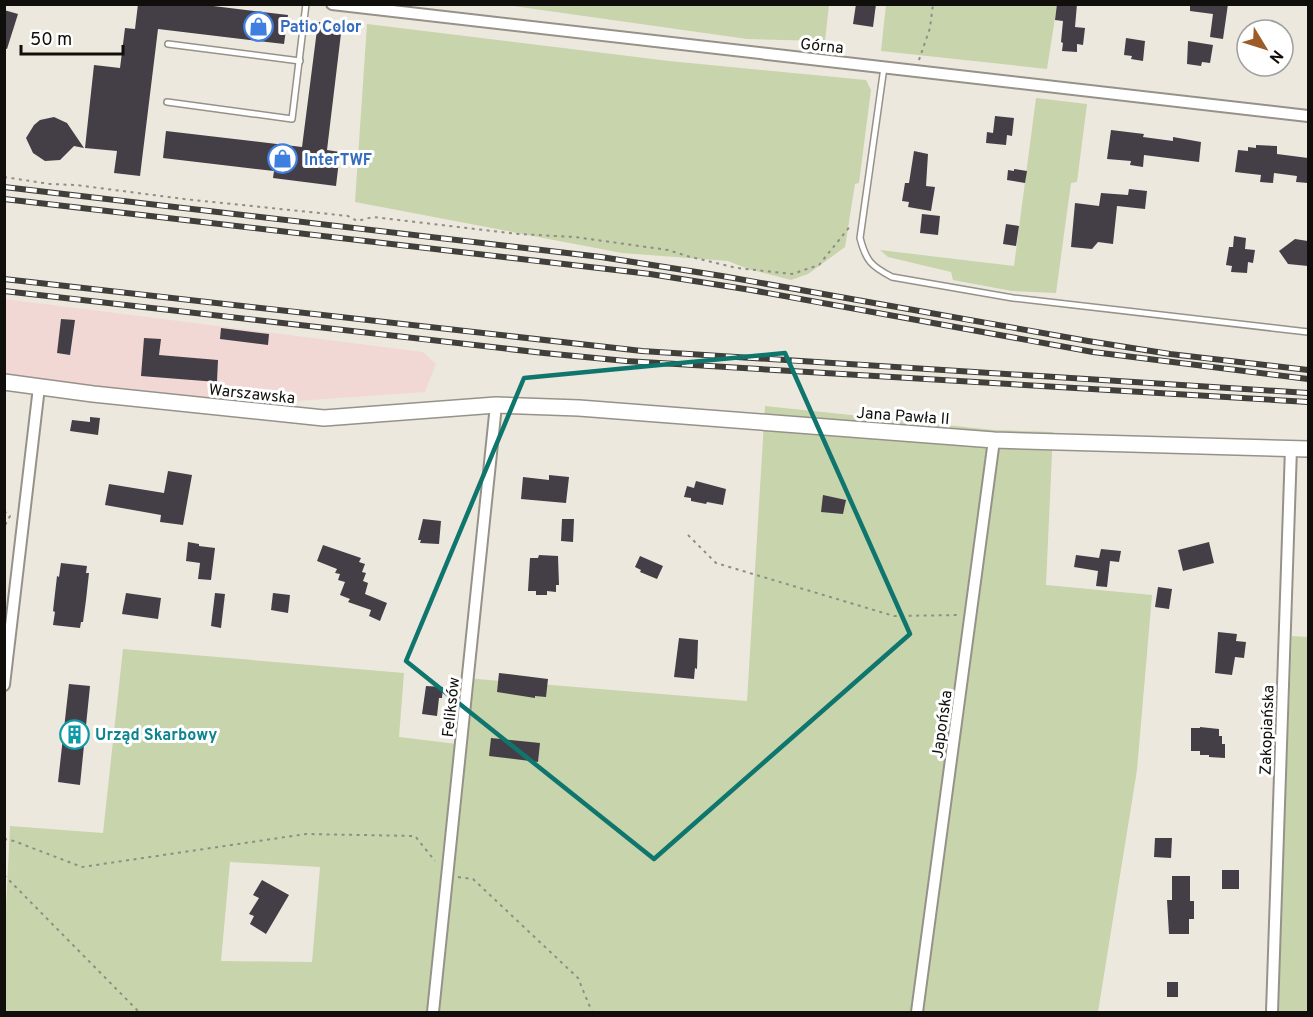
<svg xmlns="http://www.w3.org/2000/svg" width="1313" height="1017" font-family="Overpass,sans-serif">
  <rect width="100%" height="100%" fill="#ede8de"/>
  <path fill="#f2d8d4" d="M5 299 423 352 436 364 425 392 269 403 5 377Z"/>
  <g fill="#c8d4ac" fill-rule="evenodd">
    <path d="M507 5 829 4V5L825 41 747 39Z"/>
    <path d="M886 5H1057L1047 69 881 51Z"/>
    <path d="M367 24 669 61 866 80 871 90 859 183 855 184 845 247 808 274 791 280 748 269 728 261 622 253 355 202Z"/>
    <path d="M1036 98 1087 104 1077 182 1071 183 1056 293 1012 291 953 280 951 272 888 257 880 250 1014 266Z"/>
    <path d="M765 406 994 430 1053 432 1046 585 1152 595 1137 770 1098 1012H5V929L10 826 103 833 123 649 404 673 399 737 457 744 465 678 747 701ZM230 862 320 867 312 962 221 961Z"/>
    <path d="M1292 636 1308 637V1012H1277Z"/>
  </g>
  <g fill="#443e46">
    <path d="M138 4H197L288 15 284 44 158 29 140 176 114 173 117 151 85 148 94 65 120 68 125 28 135 29Z"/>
    <path d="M856 4H876L873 27 853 24Z"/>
    <path d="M1057 4H1077L1075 27 1085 28 1083 45 1077 44V52L1062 51 1063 43 1061 42 1063 21 1055 20Z"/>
    <path d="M1190 4H1228L1223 39 1210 37 1213 14 1190 11Z"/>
    <path d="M4 10 18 14 7 49 4 48Z"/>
    <path d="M318 22 342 25 327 150 340 152 336 186 273 178 274 171 163 158 166 131 302 147Z"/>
    <path d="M1126 38 1145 41 1143 61 1131 59 1132 56 1124 55Z"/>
    <path d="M1188 41 1213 45 1210 63 1202 62 1201 66 1187 64Z"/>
    <path d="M995 116 1014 118 1012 136 1007 135 1006 145 986 143 987 132 993 133Z"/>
    <path d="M54 117 67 123 84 148 74 146 60 160 45 161 33 153 26 138 34 125 40 120Z"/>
    <path d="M1111 130 1144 134 1143 137 1173 141V137L1201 142 1199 162 1144 155 1143 167 1130 165 1131 161 1107 159Z"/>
    <path d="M1256 145 1277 146V154L1308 158V183L1296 182 1297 176 1274 173 1273 183 1260 182 1261 175 1235 172 1238 150 1248 151V147L1256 148Z"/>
    <path d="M914 151 928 154 926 186 935 187 931 211 908 207 909 202 902 201 905 183H909Z"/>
    <path d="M1014 169 1027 171 1025 183 1007 180 1008 170 1014 171Z"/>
    <path d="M1129 189 1147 191 1145 209 1117 206 1113 244 1098 242 1092 249 1071 247 1075 203 1099 206 1101 193 1128 195Z"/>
    <path d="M922 214 940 216 938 235 920 233Z"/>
    <path d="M1006 224 1019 226 1016 246 1003 244Z"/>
    <path d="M1234 236 1246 238 1245 249 1255 250 1253 263 1248 262 1247 273 1231 272 1232 266 1226 265 1229 247H1233Z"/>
    <path d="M1295 239 1308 241V266L1288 264 1279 251Z"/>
    <path d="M61 319 75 320 70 355 57 353Z"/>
    <path d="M221 328 269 334 268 345 220 339Z"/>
    <path d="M144 338 161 339 159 355 218 360 217 382 141 376Z"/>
    <path d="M90 417 100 418 98 435 70 431 72 420 90 422Z"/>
    <path d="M168 471 192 475 183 525 160 522 161 515 105 505 109 484 164 493Z"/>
    <path d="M549 475 569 477 566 503 521 499 523 477 549 480Z"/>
    <path d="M696 481 726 489 723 505 707 502 706 504 691 501V498L684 497 687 486 694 488Z"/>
    <path d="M823 495 846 500 843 514 821 512Z"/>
    <path d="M423 519 441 521 439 544 420 543 421 540H418Z"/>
    <path d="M562 519H574L573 542 561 541Z"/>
    <path d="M188 542 199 544V546L215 548 211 580 198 579 200 563 186 561Z"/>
    <path d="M1209 542 1214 563 1183 571 1178 550Z"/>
    <path d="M323 545 361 558 359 562 365 564 362 572 366 573 363 581 368 583 365 594 387 603 380 621 369 616 371 610 348 602 350 599 340 595 345 582 338 580 340 574 335 573 337 569 317 561Z"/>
    <path d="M1101 549 1121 551 1119 562 1110 561 1107 587 1096 586 1098 571 1074 567 1076 555 1099 558Z"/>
    <path d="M539 555 558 556 559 585H556V592L547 591V595H536V591H528L530 558H538Z"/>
    <path d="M640 556 663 566 657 579 640 572 641 570 635 567Z"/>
    <path d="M61 563 87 566 86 573H89L86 600 83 622H81L80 628 53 625 55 612 53 611 57 576 59 577Z"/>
    <path d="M1158 587 1172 589 1169 609 1155 607Z"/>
    <path d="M126 593 161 598 158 619 122 614Z"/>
    <path d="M215 593 225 594 221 628 211 626Z"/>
    <path d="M273 593 290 595 288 613 271 610Z"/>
    <path d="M1218 632 1237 634 1236 641 1246 642 1244 658 1235 657 1232 675 1215 673Z"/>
    <path d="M679 638 698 640 697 669 695 668 694 679 674 677Z"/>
    <path d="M499 673 548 679 546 697 535 696V698L497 692Z"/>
    <path d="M69 684 90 686 80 785 58 782Z"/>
    <path d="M426 686 443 687 442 698H439L437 716 422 714Z"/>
    <path d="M1200 727 1219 729V736H1222V744H1225V758L1209 757V755H1200V751H1191V728H1200Z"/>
    <path d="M491 738 540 743 538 762 489 756Z"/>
    <path d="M1155 838H1172L1171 858 1154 857Z"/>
    <rect x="1222" y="870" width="17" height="19"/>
    <path d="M1172 876H1190V901H1194V919H1189V934H1169L1167 900H1172Z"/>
    <path d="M262 880 289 895 266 934 250 924 254 916 249 914 259 898 253 895Z"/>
    <rect x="1167" y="982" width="11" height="15"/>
  </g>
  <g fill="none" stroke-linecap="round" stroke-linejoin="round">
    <defs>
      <g id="lane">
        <path d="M168 44 300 61"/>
        <path d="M884 67 860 238C866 261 871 266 892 277L1013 298 1308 332"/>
        <path d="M167 102 292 119 306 4"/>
      </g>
      <g id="street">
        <path d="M332 4 1308 116"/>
        <path d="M4 685 39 387"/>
        <path d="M433 1012 496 405"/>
        <path d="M917 1012 994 440"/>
        <path d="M1272 1012 1291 448"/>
      </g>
      <path id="secondary" d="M4 382 93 394 324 418 496 405 579 408 994 440 1308 449"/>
    </defs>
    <use href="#lane" stroke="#969289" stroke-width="8"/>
    <use href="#street" stroke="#969289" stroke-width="14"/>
    <use href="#secondary" stroke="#969289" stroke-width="18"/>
    <g stroke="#908d86" stroke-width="2" stroke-dasharray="3 4.5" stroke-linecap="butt">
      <path d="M919 60 930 28 933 4"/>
      <path d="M4 177 50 184 76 185 184 199 348 216 357 221 373 217 518 234 575 237 668 250 687 256 737 268 792 274 819 265 851 225"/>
      <path d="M4 511 10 516 4 527"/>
      <path d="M688 535 716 563 894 616 959 615"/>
      <path d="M4 839 14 841 82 867 306 834 415 836 435 861"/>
      <path d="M4 875 139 1012"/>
      <path d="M458 877 473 879 578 978 592 1012"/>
    </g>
    <use href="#lane" stroke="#fff" stroke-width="5"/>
    <use href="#street" stroke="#fff" stroke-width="10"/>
    <use href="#secondary" stroke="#fff" stroke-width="15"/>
    <defs>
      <g id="rail">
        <path d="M4 187 601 257 722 276 1088 341 1170 354 1308 370"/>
        <path d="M4 199 650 274 751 290 1093 352 1308 379"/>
        <path d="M4 279 642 351 1308 393"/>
        <path d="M4 291 544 353 626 361 1308 402"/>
      </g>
    </defs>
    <use href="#rail" stroke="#413f3a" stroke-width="6"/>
    <use href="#rail" stroke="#fff" stroke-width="4" stroke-dasharray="11" stroke-linecap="butt"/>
  </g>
  <path fill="none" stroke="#0f766e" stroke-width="4.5" stroke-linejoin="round" d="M785 353 910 634 654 859 406 661 524 378Z"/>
  <defs>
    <symbol id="shop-ring" viewBox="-11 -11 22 22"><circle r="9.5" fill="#fff" stroke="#3f7fe0" stroke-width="1.5"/><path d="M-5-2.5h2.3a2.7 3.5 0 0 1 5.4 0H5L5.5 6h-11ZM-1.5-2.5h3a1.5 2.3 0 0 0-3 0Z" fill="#3f7fe0"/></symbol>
    <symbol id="building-ring" viewBox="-11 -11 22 22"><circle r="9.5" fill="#fff" stroke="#0f9aa8" stroke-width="1.5"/><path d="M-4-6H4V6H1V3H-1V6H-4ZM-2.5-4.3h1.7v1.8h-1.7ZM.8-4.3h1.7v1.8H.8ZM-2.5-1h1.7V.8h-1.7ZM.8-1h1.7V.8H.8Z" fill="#0f9aa8"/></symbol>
  </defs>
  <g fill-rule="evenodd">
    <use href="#shop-ring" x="242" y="10" width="33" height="33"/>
    <use href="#shop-ring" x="266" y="142" width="33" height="33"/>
    <use href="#building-ring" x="58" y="718" width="33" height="33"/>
  </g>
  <g text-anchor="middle" stroke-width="6" stroke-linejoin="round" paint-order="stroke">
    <g font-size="16" font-weight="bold" fill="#366cbe" stroke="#fff" text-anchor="start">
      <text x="280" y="32">Patio Color</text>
      <text x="304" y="165">InterTWF</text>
    </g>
    <g font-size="16" fill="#100f0b" stroke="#fff">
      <text transform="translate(822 45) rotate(6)" y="6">Górna</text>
      <text transform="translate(252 393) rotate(6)" y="6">Warszawska</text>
      <text transform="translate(903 415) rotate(4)" y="6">Jana Pawła II</text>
      <text transform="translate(450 707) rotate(-84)" y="6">Feliksów</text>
      <text transform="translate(941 724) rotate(-82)" y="6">Japońska</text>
      <text transform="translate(1266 730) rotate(-88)" y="6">Zakopiańska</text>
    </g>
    <g font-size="16" font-weight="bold" fill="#0d838f" stroke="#fff" text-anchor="start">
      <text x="95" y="740">Urząd Skarbowy</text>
    </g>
  </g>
  <rect width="1313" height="1017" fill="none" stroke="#100f0b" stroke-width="12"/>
  <g transform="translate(1265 48) rotate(128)"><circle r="28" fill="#ffffff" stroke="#9f9f9d" stroke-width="1.5"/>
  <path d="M0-4.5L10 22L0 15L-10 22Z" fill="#9d5b28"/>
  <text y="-9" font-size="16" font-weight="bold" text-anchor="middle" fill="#100f0b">N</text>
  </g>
  <path d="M21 45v9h102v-9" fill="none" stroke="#100f0b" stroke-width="3"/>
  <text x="30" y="45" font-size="18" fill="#100f0b" stroke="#ffffff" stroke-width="4.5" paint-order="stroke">50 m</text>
</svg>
